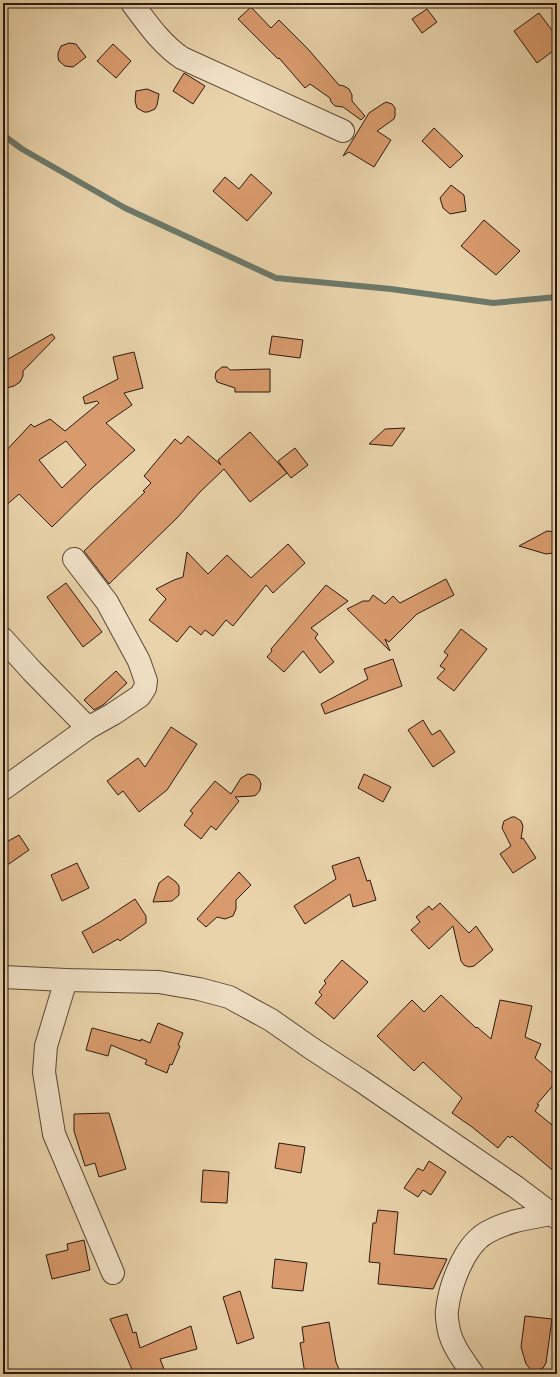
<svg xmlns="http://www.w3.org/2000/svg" width="560" height="1377" font-family="'IM FELL Great Primer',serif">
  <rect width="100%" height="100%" fill="#e9d3ab"/>
  <filter id="stains"><feTurbulence type="fractalNoise" baseFrequency=".005" numOctaves="4"/><feColorMatrix values="0 0 0 0 .2 0 0 0 0 .09 0 0 0 0 .02 0 0 0 .5 -.17"/></filter>
  <radialGradient id="worn" r=".72"><stop offset=".6" stop-color="#630" stop-opacity="0"/><stop offset="1" stop-color="#630" stop-opacity=".3"/></radialGradient>
  <g fill="none" stroke-linecap="round" stroke-linejoin="round">
    <path stroke="#6d796a" stroke-width="6" d="M3 135 22 149 125 208 276 278 391 289 493 303 557 297"/>
  </g>
  <g fill="#d99b6d" stroke="#2b1a12" fill-rule="evenodd">
    <path d="M251 7 271 28 279 20 308 49 339 85 344 86 349 89 352 95V101L365 116 361 120 343 107 335 106 331 102 330 98 310 84 305 88 279 58 278 59 238 19Z"/>
    <path d="M427 9 437 22 422 33 412 19Z"/>
    <path d="M539 13 557 37V48L537 63 514 31Z"/>
    <path d="M69 43 76 44 86 57 73 67 65 66 59 61 58 57V53L61 46Z"/>
    <path d="M113 44 131 61 116 78 97 61Z"/>
    <path d="M184 73 205 86 193 104 173 91Z"/>
    <path d="M147 89 159 94 157 105 155 109 148 112H144L137 108 135 101 136 91Z"/>
    <path d="M386 102 392 104 395 108V116L394 119 377 131 391 140 374 167 349 152 343 156 369 113 381 105Z"/>
    <path d="M434 128 463 156 450 168 422 141Z"/>
    <path d="M251 174 272 193 247 221 213 191 225 177 239 189Z"/>
    <path d="M451 185 464 195 466 211 450 214 443 208 440 198Z"/>
    <path d="M484 220 520 251 496 275 461 246Z"/>
    <path d="M52 334 55 338 23 371V376L20 382 14 386 3 389V362Z"/>
    <path d="M272 336 303 340 300 358 269 354Z"/>
    <path d="M134 352 143 388 124 393 132 405 106 423 135 450 93 487 52 527 19 494 3 508V454L31 424 34 427 50 419 65 431 99 403 97 401 85 404 83 397 118 379 113 357ZM66 441 86 465 62 488 39 460Z"/>
    <path d="M222 367H227L230 370 270 369V392H235V388L217 382 215 377 216 372Z"/>
    <path d="M405 428 392 446 369 444 385 429Z"/>
    <path d="M250 432 287 473 250 502 224 469 200 492 177 518 109 584 84 551 145 492 143 491 151 483 144 476 175 439 181 444 188 436 221 465 218 460Z"/>
    <path d="M295 448 308 465 291 478 278 461Z"/>
    <path d="M547 531 557 532V549L553 553 546 554 519 546Z"/>
    <path d="M288 544 305 563 273 593 266 585 233 626 226 620 213 636 205 630 201 635 190 626 177 642 149 620 166 599 156 589 174 580 183 577 187 552 208 574 227 555 251 578Z"/>
    <path d="M446 579 454 595 417 614 389 642 385 639 390 651 347 609 363 601H369L373 595 385 604 393 596 400 603Z"/>
    <path d="M66 583 102 632 83 647 47 597Z"/>
    <path d="M326 585 348 601 311 628 318 634 315 638 334 662 320 673 303 651 284 672 267 657 272 651 271 649Z"/>
    <path d="M461 629 487 649 454 691 437 678 445 669 440 666 448 655 444 652Z"/>
    <path d="M393 659 402 686 325 714 321 704 368 679 364 669Z"/>
    <path d="M116 671 127 683 103 705 94 710 84 700Z"/>
    <path d="M423 720 432 735 440 730 455 752 433 767 408 730Z"/>
    <path d="M171 727 197 744 167 790 139 812 123 791 118 795 107 781 138 758 145 767Z"/>
    <path d="M248 774 254 775 259 779 261 784 260 790 256 795 253 796 235 797 239 801 216 830 211 826 201 839 184 825 193 813 190 811 215 781 231 794 241 778Z"/>
    <path d="M364 774 391 787 383 802 358 788Z"/>
    <path d="M512 817H515L521 821 523 826 521 839 523 838 536 858 513 873 500 854 511 846 502 828 504 821Z"/>
    <path d="M19 835 29 850 3 868V844Z"/>
    <path d="M359 857 367 881 370 880 376 900 353 907 350 894 305 924 294 906 336 879 332 866Z"/>
    <path d="M77 863 89 888 62 901 51 875Z"/>
    <path d="M239 872 251 885 236 900V909L233 916 225 919 217 917 206 927 197 919Z"/>
    <path d="M168 876 176 882 179 886V895L172 901 153 902 159 883Z"/>
    <path d="M135 899 146 916V923L120 941 118 939 93 953 82 932 100 922Z"/>
    <path d="M440 903 469 933 476 926 493 950 474 966 469 967 464 965 461 961 453 926 429 949 411 930 420 922 416 917 429 906 432 910Z"/>
    <path d="M342 960 368 982 334 1019 315 1003 322 995 319 992 326 983 324 981Z"/>
    <path d="M441 995 476 1028 477 1027 491 1039 500 1000 532 1006 525 1037 541 1044 535 1058 557 1077V1081L537 1104 539 1105 535 1111 557 1129V1174L512 1136 510 1138 508 1136 498 1148 472 1127 452 1113 462 1098 423 1062 414 1071 377 1036 412 1000 424 1012Z"/>
    <path d="M158 1023 183 1033 178 1045 180 1046 172 1065 170 1064 167 1073 145 1064 147 1060 111 1045 108 1056 86 1050 92 1028 141 1041V1039L150 1043Z"/>
    <path d="M109 1113 126 1169 99 1177 95 1163 85 1166 74 1131V1114Z"/>
    <path d="M279 1143 305 1147 301 1173 275 1168Z"/>
    <path d="M429 1161 446 1172 431 1195 423 1190 418 1197 404 1188 418 1168 423 1171Z"/>
    <path d="M203 1170 229 1172 227 1203 201 1202Z"/>
    <path d="M378 1210 398 1212 394 1254 447 1259 433 1289 378 1284 380 1263 369 1262 373 1223H376Z"/>
    <path d="M84 1240 90 1270 52 1279 46 1255 68 1250 67 1244Z"/>
    <path d="M275 1259 307 1263 303 1291 272 1288Z"/>
    <path d="M240 1291 254 1338 237 1344 223 1297Z"/>
    <path d="M127 1314 133 1333 136 1332 140 1348 191 1326 197 1349 160 1359 166 1374H134L110 1319Z"/>
    <path d="M525 1316 552 1319 546 1363 543 1368 538 1370 532 1371 526 1364 521 1347Z"/>
    <path d="M329 1322 336 1362 341 1374H305L300 1343 304 1342 302 1327Z"/>
  </g>
  <g fill="none" stroke-linecap="round" stroke-linejoin="round">
    <defs>
      <g id="minor">
        <path d="M132 3C147 23 161 44 182 58L343 131"/>
        <path d="M3 639 32 671 88 728"/>
        <path d="M3 789 88 728 113 714 140 696 145 688 146 681 139 661 107 602 74 559"/>
        <path d="M66 980 46 1046 44 1072 54 1134 113 1273"/>
        <path d="M473 1374C464 1361 453 1347 449 1331 448 1325 446 1316 447 1310 450 1285 464 1246 486 1233 506 1221 529 1218 551 1214"/>
      </g>
      <path id="tertiary" d="M3 977 66 980 159 982 199 989 229 997 271 1020 311 1048 360 1080 516 1187 557 1218"/>
    </defs>
    <use href="#minor" stroke="#5a4838" stroke-width="24"/>
    <use href="#tertiary" stroke="#5a4838" stroke-width="24"/>
    <use href="#minor" stroke="#f1e2c8" stroke-width="22"/>
    <use href="#tertiary" stroke="#f1e2c8" stroke-width="22"/>
  </g>
  <rect width="560" height="1377" fill="none" stroke="#e9d3ab" stroke-width="16"/>
  <rect x="4" y="4" width="552" height="1369" fill="none" stroke="#2b1a12" stroke-width="2"/>
  <rect x="8" y="8" width="544" height="1361" fill="none" stroke="#2b1a12"/>
  <rect width="100%" height="100%" filter="url(#stains)"/>
  <rect width="100%" height="100%" fill="url(#worn)"/>
</svg>
